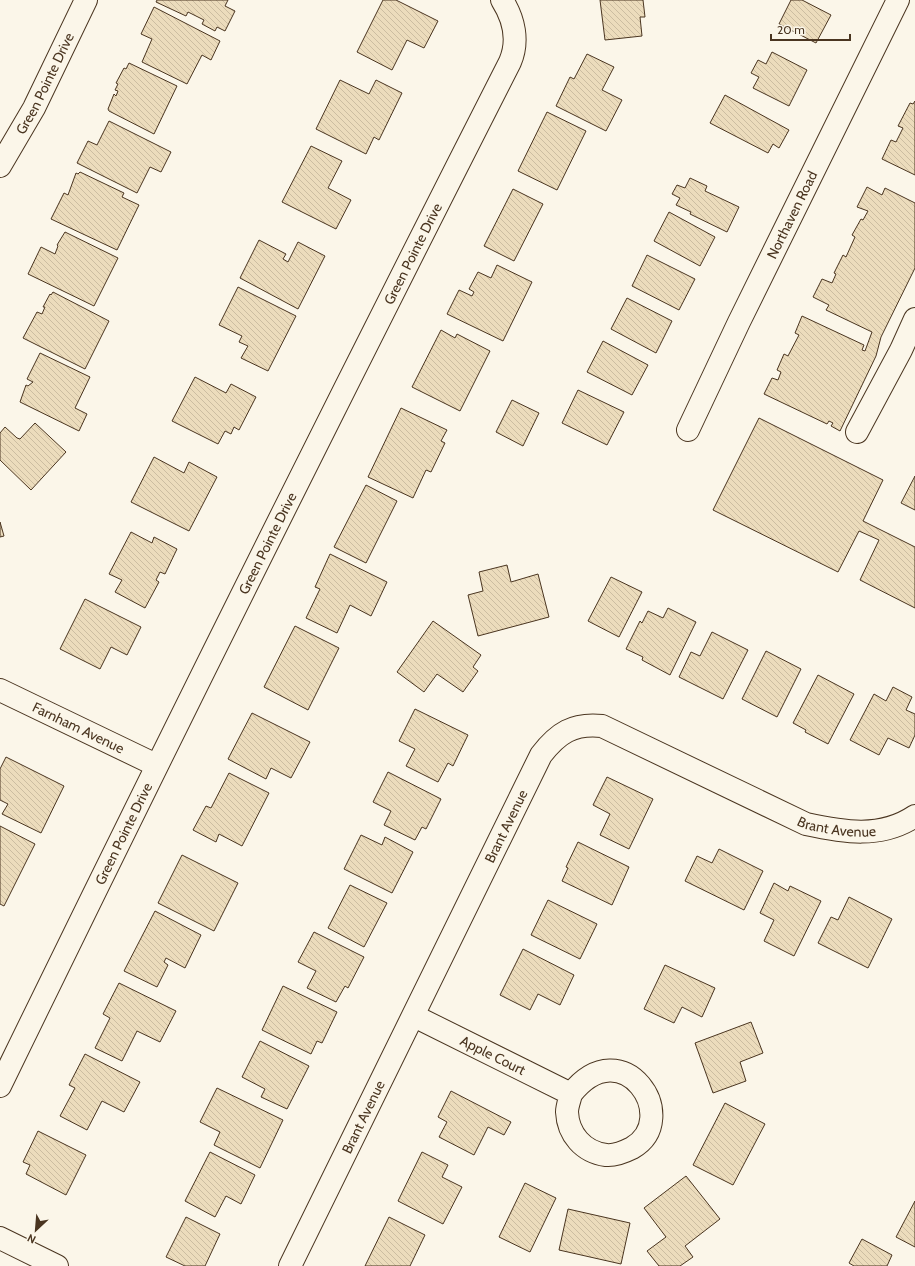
<svg xmlns="http://www.w3.org/2000/svg" width="915" height="1266" font-family="Cabin,sans-serif">
  <defs>
    <pattern id="building-back-hatch" width="6" height="6" patternUnits="userSpaceOnUse"><rect width="6" height="6" fill="#ecdcbc"/><path d="M-1 5l2 2M0 0l6 6M5-1l2 2" fill="none" stroke="#ccbda1"/></pattern>
  </defs>
  <rect width="100%" height="100%" fill="#fbf6e9"/>
  <g fill="url(#building-back-hatch)" stroke="#4a3520">
    <path d="M157 0H228L225 6 235 11 225 31 217 27 215 31 202 24 204 20 188 12 186 16 156 2Z"/>
    <path d="M383 0H396L438 21 424 48 407 40 392 70 357 52Z"/>
    <path d="M600 0H643L645 17H640L642 36 605 40Z"/>
    <path d="M791 0H802L831 15 816 43 779 24Z"/>
    <path d="M154 7 220 41 211 60 202 55 187 84 142 62 152 39 141 34Z"/>
    <path d="M772 52 807 70 789 106 753 88 759 77 751 73 758 60 766 64Z"/>
    <path d="M587 54 614 67 602 90 622 100 606 131 556 106 570 77 574 79Z"/>
    <path d="M129 63 177 86 154 134 109 111 108 109 114 94 116 96 118 91 115 90 118 84 116 83 124 68 126 69Z"/>
    <path d="M340 80 369 94 376 80 402 93 379 140 374 137 366 154 316 129Z"/>
    <path d="M725 95 789 130 779 148 773 144 768 153 710 123Z"/>
    <path d="M915 101V175L882 159 891 140 896 142 903 128 898 126 910 103 913 104Z"/>
    <path d="M547 112 586 131 557 190 518 171Z"/>
    <path d="M109 121 171 152 161 172 150 167 137 193 77 163 88 141 97 145Z"/>
    <path d="M311 146 342 161 328 188 351 200 336 229 282 202Z"/>
    <path d="M80 172 124 193 122 197 139 205 117 250 51 219 64 193 68 195 76 173 78 174Z"/>
    <path d="M690 178 707 186 705 191 739 207 727 232 690 214 691 212 676 205 680 198 672 194 677 185 685 188Z"/>
    <path d="M867 187 882 195 885 188 915 203V268L881 337 876 356 840 431 831 426 833 423 829 421 827 424 764 394 772 378 778 380 781 372 777 370 784 354 788 356 799 335 795 333 802 316 864 345 862 350 865 351 872 332 826 310 829 305 813 297 822 279 832 283 836 274 834 273 843 255 846 257 855 237 852 235 861 219 863 220 868 211 857 207Z"/>
    <path d="M513 189 543 204 514 261 484 246Z"/>
    <path d="M669 212 715 237 700 266 654 241Z"/>
    <path d="M65 232 118 258 94 306 28 274 41 247 55 254 58 246 57 245Z"/>
    <path d="M259 240 286 254 283 259 288 262 298 242 325 256 298 309 240 278Z"/>
    <path d="M647 255 695 279 679 310 632 286Z"/>
    <path d="M497 265 532 282 503 341 447 314 459 290 472 296 474 292 469 289 478 272 491 278Z"/>
    <path d="M238 287 296 316 268 371 241 358 248 346 239 342 242 336 219 325Z"/>
    <path d="M53 292 109 321 85 369 23 338 37 312 42 314 45 307H43L50 294 51 295Z"/>
    <path d="M627 298 672 321 656 353 611 329Z"/>
    <path d="M441 330 455 338 457 334 490 351 460 411 412 387Z"/>
    <path d="M603 341 648 365 632 395 587 372Z"/>
    <path d="M40 353 90 377 75 408 87 414 79 431 20 402 26 385 28 386 33 382 27 379Z"/>
    <path d="M195 377 226 393 231 384 256 397 239 430 234 427 231 434 225 431 218 444 172 421Z"/>
    <path d="M578 390 624 412 607 445 562 423Z"/>
    <path d="M512 400 539 413 523 446 496 432Z"/>
    <path d="M401 408 447 430 441 441 445 443 431 472 426 470 413 498 368 477Z"/>
    <path d="M759 418 883 480 863 521 915 547V608L860 580 879 540 859 531 838 572 713 510Z"/>
    <path d="M35 423 66 452 31 490 0 460V433L5 427 17 438 20 439Z"/>
    <path d="M154 457 184 473 189 462 217 477 189 531 131 502Z"/>
    <path d="M915 476V510L901 503Z"/>
    <path d="M366 485 397 501 366 563 334 547Z"/>
    <path d="M0 522 4 536 0 537Z"/>
    <path d="M131 532 152 543 154 537 177 549 165 574 160 572 156 580 159 582 145 608 115 592 122 580 109 574Z"/>
    <path d="M330 554 387 582 371 616 350 605 337 633 306 618 320 589 315 587Z"/>
    <path d="M507 565 511 582 538 574 549 617 478 636 468 595 483 591 479 572Z"/>
    <path d="M611 577 642 592 619 637 588 621Z"/>
    <path d="M85 599 141 627 127 655 111 647 100 669 60 649Z"/>
    <path d="M668 608 696 622 670 675 642 660 643 657 626 649 640 621 642 623 648 611 663 618Z"/>
    <path d="M433 621 481 655 473 667 478 671 463 692 437 674 424 692 397 672Z"/>
    <path d="M295 626 339 648 308 710 264 687Z"/>
    <path d="M712 632 748 650 723 699 679 677 691 652 700 656Z"/>
    <path d="M766 651 801 669 777 717 742 699Z"/>
    <path d="M818 675 854 694 828 744 805 732 806 730 793 723Z"/>
    <path d="M893 687 912 697 906 710 915 714V735L909 748 888 738 879 755 850 740 874 694 886 701Z"/>
    <path d="M415 709 468 735 453 766 448 763 438 782 406 766 415 749 399 741Z"/>
    <path d="M252 713 310 742 291 778 271 768 266 779 228 759Z"/>
    <path d="M6 757 64 786 41 833 2 814 8 804 0 800V769Z"/>
    <path d="M388 772 441 799 426 829 422 827 415 840 384 825 391 811 373 802Z"/>
    <path d="M229 773 269 793 242 846 219 834 216 842 193 830 206 806 211 808Z"/>
    <path d="M607 777 653 799 629 849 600 835 610 814 593 805Z"/>
    <path d="M0 826 35 844 4 906 0 904Z"/>
    <path d="M361 835 382 845 385 837 413 852 392 893 344 869Z"/>
    <path d="M578 842 629 867 612 905 562 881 568 868 566 867Z"/>
    <path d="M719 849 763 871 744 910 685 881 697 856 712 863Z"/>
    <path d="M182 855 238 883 214 931 158 903Z"/>
    <path d="M774 883 788 891 790 886 821 901 794 956 764 941 774 920 760 913Z"/>
    <path d="M350 885 387 903 364 947 328 928Z"/>
    <path d="M849 897 892 919 868 968 818 943 831 917 838 920Z"/>
    <path d="M548 900 597 924 580 959 531 935Z"/>
    <path d="M155 911 201 935 185 968 166 958 164 962 168 965 157 987 124 971Z"/>
    <path d="M314 932 364 957 348 988 345 986 336 1002 307 988 316 971 298 962Z"/>
    <path d="M523 949 574 975 560 1005 538 994 530 1010 500 995Z"/>
    <path d="M665 965 715 988 702 1017 682 1007 674 1023 644 1009Z"/>
    <path d="M119 983 176 1011 160 1042 137 1031 122 1061 95 1048 110 1018 103 1014Z"/>
    <path d="M283 986 337 1012 322 1043 317 1041 311 1054 262 1030Z"/>
    <path d="M751 1022 763 1053 740 1062 746 1081 713 1093 695 1043Z"/>
    <path d="M260 1041 309 1066 287 1109 261 1097 265 1089 242 1077Z"/>
    <path d="M85 1054 140 1082 124 1112 102 1101 87 1130 60 1116 75 1088 69 1085Z"/>
    <path d="M217 1088 283 1120 260 1168 214 1145 220 1132 200 1122Z"/>
    <path d="M451 1091 511 1122 504 1135 488 1127 474 1155 439 1137 447 1122 438 1117Z"/>
    <path d="M725 1103 765 1124 733 1185 693 1165Z"/>
    <path d="M38 1131 86 1155 66 1195 26 1174 30 1165 23 1162Z"/>
    <path d="M210 1152 255 1175 241 1204 226 1196 215 1217 185 1201Z"/>
    <path d="M422 1152 448 1165 442 1177 462 1187 443 1224 398 1201Z"/>
    <path d="M686 1176 720 1219 685 1246 693 1257 680 1266H659L647 1251 666 1237 644 1208Z"/>
    <path d="M525 1183 556 1198 530 1252 499 1237Z"/>
    <path d="M915 1201V1247L896 1237Z"/>
    <path d="M568 1209 630 1223 621 1264 559 1250Z"/>
    <path d="M186 1217 220 1234 205 1266H185L166 1257Z"/>
    <path d="M389 1217 425 1235 410 1266H365Z"/>
    <path d="M862 1239 892 1255 887 1266H854L849 1263Z"/>
  </g>
  <g fill="none" stroke-linecap="round" stroke-linejoin="round">
    <defs>
      <g id="street">
        <path id="s1" d="M0 166 34 108 86 0"/>
        <path id="s2" d="M688 430 739 322 898 0"/>
        <path d="M857 432 901 350 915 319"/>
        <path id="s3" d="M0 690 156 765"/>
        <path id="s4" d="M414 1016 571 1094C623 1028 683 1119 632 1148 624 1152 615 1156 606 1155 583 1152 568 1134 567 1112 567 1106 570 1099 571 1094"/>
        <path id="s5" d="M0 1086C167 743 337 402 510 62 519 41 514 19 502 0"/>
        <path d="M0 1238 57 1266"/>
        <path id="s6" d="M290 1266 541 755C558 733 573 723 602 726L806 824C843 832 881 839 915 816"/>
      </g>
    </defs>
    <use href="#street" stroke="#4a3520" stroke-width="24"/>
    <use href="#street" stroke="#fbf6e9" stroke-width="22"/>
  </g>
  <g text-anchor="middle" stroke-width="3" stroke-linejoin="round" paint-order="stroke">
    <g font-size="14" fill="#4a3520" stroke="#fbf6e9">
      <text dy="5" stroke="none"><textPath href="#s1" startOffset="94">Green Pointe Drive</textPath></text>
      <text dy="5" stroke="none"><textPath href="#s2" startOffset="239">Northaven Road</textPath></text>
      <text dy="5" stroke="none"><textPath href="#s5" startOffset="929">Green Pointe Drive</textPath></text>
      <text dy="5" stroke="none"><textPath href="#s5" startOffset="605">Green Pointe Drive</textPath></text>
      <text dy="5" stroke="none"><textPath href="#s3" startOffset="87">Farnham Avenue</textPath></text>
      <text dy="5" stroke="none"><textPath href="#s6" startOffset="898">Brant Avenue</textPath></text>
      <text dy="5" stroke="none"><textPath href="#s6" startOffset="490">Brant Avenue</textPath></text>
      <text dy="5" stroke="none"><textPath href="#s5" startOffset="281">Green Pointe Drive</textPath></text>
      <text dy="5" stroke="none"><textPath href="#s4" startOffset="88">Apple Court</textPath></text>
      <text dy="5" stroke="none"><textPath href="#s6" startOffset="166">Brant Avenue</textPath></text>
    </g>
  </g>
  <g transform="translate(36 1230) rotate(206)" stroke="#fbf6e9" stroke-width="3" paint-order="stroke">
  <path d="M0-3L7 15L0 10L-7 15Z" fill="#4a3520"/>
  <text y="-6" font-size="11" font-weight="bold" text-anchor="middle" fill="#4a3520">N</text>
  </g>
  <path d="M771 34v6h79v-6" fill="none" stroke="#4a3520" stroke-width="2"/>
  <text x="777" y="34" font-size="12" fill="#4a3520" stroke="#fbf6e9" stroke-width="3" paint-order="stroke">20 m</text>
</svg>
